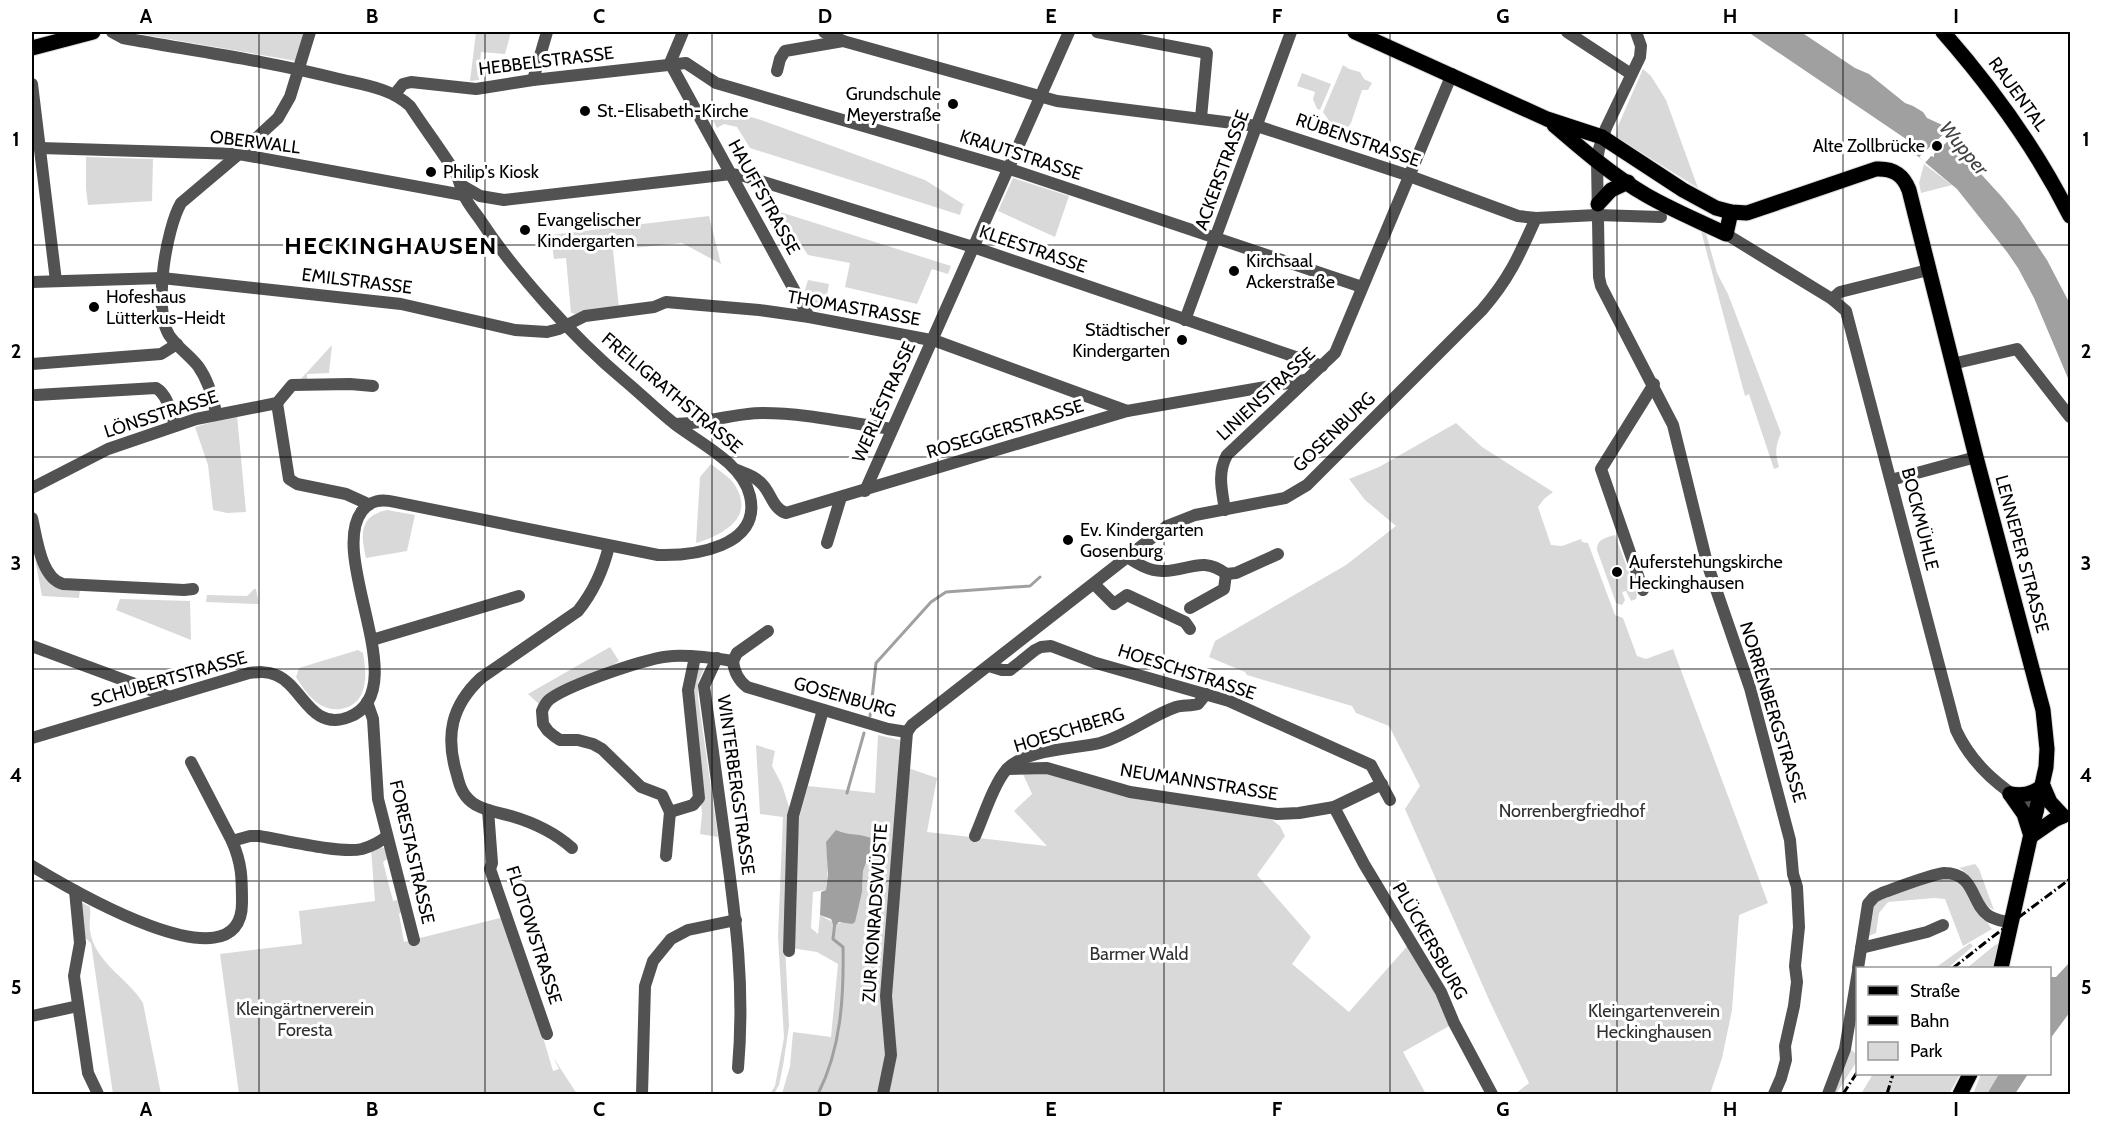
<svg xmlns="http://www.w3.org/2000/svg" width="2102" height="1126" font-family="Cabin,sans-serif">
  <rect width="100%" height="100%" fill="#fff"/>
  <g fill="#d9d9d9" fill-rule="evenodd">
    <path d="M128 32H305L296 61Z"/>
    <path d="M476 32H511L505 54 481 52 479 80 470 81Z"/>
    <path d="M1343 65 1349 69 1360 72 1364 79 1372 83 1368 90H1362L1351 123 1348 127 1330 122 1323 112Z"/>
    <path d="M1643 69 1651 76 1666 100 1698 188 1616 137 1618 126Z"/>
    <path d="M1302 73 1331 84 1320 110 1317 109 1313 99 1315 92 1297 86Z"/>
    <path d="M713 106 761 120 925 180 966 206 963 205 960 215 750 148 737 127 724 124 717 128 706 107Z"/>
    <path d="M86 157 153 159 152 201 88 205 86 189Z"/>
    <path d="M1924 164 1952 185 1921 193 1919 183Z"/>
    <path d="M1013 178 1069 196 1055 237 998 211Z"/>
    <path d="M761 206 951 266 948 274 932 269 917 304 845 287 850 263 808 255 790 228 776 235Z"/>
    <path d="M709 216 721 264 682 243 613 250 619 308 576 314 571 313 566 258 554 259 551 235Z"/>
    <path d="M1701 231 1706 233 1717 273 1728 294 1781 433C1775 447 1775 453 1779 467L1774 469 1749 394 1745 396Z"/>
    <path d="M808 280 829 284 824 312 816 310 805 290Z"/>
    <path d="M332 345 329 373 307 374V380L299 381Z"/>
    <path d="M237 415 246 512 227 513 213 510 208 465 195 427Z"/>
    <path d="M1456 423 1482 447 1553 492 1544 499 1538 507 1551 545 1562 546 1581 539 1582 542 1588 543 1615 615 1623 618 1637 656 1646 659 1673 649 1768 903 1739 915 1732 1010 1722 1058 1710 1094H1515L1529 1083 1490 1002 1405 809 1420 786 1389 726 1356 713 1352 706 1247 675 1245 672 1209 657 1215 641 1346 565 1396 526 1365 500 1349 479 1379 467Z"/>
    <path d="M711 464C719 471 731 477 736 487 755 519 720 536 696 543L700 477Z"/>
    <path d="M387 510 415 515 407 551 366 558C361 536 358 516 387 510Z"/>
    <path d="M1615 535 1637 595 1636 599 1631 601 1626 591 1622 592 1625 600 1622 605 1616 603 1597 550C1597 539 1605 538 1615 535Z"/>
    <path d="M32 543C44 575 41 589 80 590L79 598 42 596Z"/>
    <path d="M254 589H256L259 604 206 602 207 595 247 596Z"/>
    <path d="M120 599 190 601 191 640 116 610Z"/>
    <path d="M610 647 619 661 602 673 540 705 528 694Z"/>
    <path d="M358 650 363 653C365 665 367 678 363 690 361 698 355 704 348 707 324 716 308 697 296 677L299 668Z"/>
    <path d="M697 666 704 669 698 682V697L718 837 700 834 702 814 691 695Z"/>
    <path d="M878 735 900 740 898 795 908 768 937 778 927 832 1047 846 1014 811 1032 794 1023 774 1045 772 1271 819 1280 826 1285 836 1257 875 1311 937 1292 964 1349 1012 1410 943 1451 1025 1403 1052 1426 1094H782L790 1066 793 1032 831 1037 838 964 817 952 791 948 799 818 808 786 875 793ZM834 834 873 839V844L863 871 862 892 852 924 844 922 836 924 820 915 818 934 811 928 813 892 826 890 828 866 826 843Z"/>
    <path d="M756 745 775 751 772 766 782 785 790 810 785 944 789 1026 783 1066 779 1085 774 1094H770L775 1086 784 1038 778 936 783 817 760 814Z"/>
    <path d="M378 846 387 849 390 857 383 862 393 901 401 899 404 910 399 914 404 942 504 917 529 990 553 1071 559 1069 553 1057 577 1094H239L220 954 302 944 299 911 375 901 371 849Z"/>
    <path d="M1975 864 1979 869 1994 910C1977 902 1976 877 1959 868Z"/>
    <path d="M1943 877C1947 878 1954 878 1957 880 1971 887 1982 917 1992 929L1963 946 1945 899 1934 898 1888 902 1879 913 1876 933 1866 937 1873 904 1884 895Z"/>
    <path d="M79 901 90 907C91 914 89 923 90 931 95 963 128 978 143 1003L161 1094H113L91 943 83 936Z"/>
    <path d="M1970 943 1973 946 1948 968H1935Z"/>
    <path d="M1998 944 1993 968H1967L1995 945Z"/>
    <path d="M1849 1048 1855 1053 1857 1051V1061L1836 1094H1833Z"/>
    <path d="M1873 1074H1960L1949 1094H1861Z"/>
    <path d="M1981 1074H1999L1987 1094H1973Z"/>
  </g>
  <g fill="#a0a0a0">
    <path d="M1748 32H1801L1855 68 1869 74 1905 103 1913 106 1923 112 1927 118 1949 128 1956 135 1959 150 2002 197 2019 218 2047 260 2070 304V383L2034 298 2018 268 2007 252 1957 189 1909 149 1906 139Z"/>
    <path d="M836 830C847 836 862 833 873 839V844L863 871 862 892 855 922 852 924 839 922 834 927 831 919 820 915 821 892 826 890 828 874 826 842Z"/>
    <path d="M2070 962V1012L2050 1039V977H2056Z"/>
    <path d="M1999 1074H2028L2015 1094H1987Z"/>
  </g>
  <path fill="#fff" d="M1950 128 1956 134 1949 140 1950 143 1947 142 1934 154V157L1931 156 1925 163 1919 157Z"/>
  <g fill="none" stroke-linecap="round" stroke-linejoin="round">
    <g stroke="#a0a0a0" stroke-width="3">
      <path d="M870 716 876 663 931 602 946 592 1030 586 1040 577"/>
      <path d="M847 793 864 733"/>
      <path d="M818 1094C841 1049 844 997 843 947L833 939 835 922"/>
    </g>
    <defs>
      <g id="major">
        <path d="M1355 32 1547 119 1602 137 1683 190 1716 208 1731 212 1747 213 1876 169C1892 168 1903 174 1909 190L1976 457 2043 710 2047 749 2046 767 2001 968"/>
        <path d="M1943 32C1993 89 2036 148 2070 216"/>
        <path d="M32 48 93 32"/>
        <path d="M1554 125C1583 150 1613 176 1646 195 1672 210 1699 221 1726 234L1731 212"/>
        <path d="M1598 204 1611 190 1628 182"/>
        <path d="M2043 786 2050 802 2063 816"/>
        <path d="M2010 794 2024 814 2031 836"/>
        <path d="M2010 794C2024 796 2032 794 2043 786"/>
        <path d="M2031 836 2054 820 2063 816"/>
        <path d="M1960 1094 1970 1074"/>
      </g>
    </defs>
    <use href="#major" stroke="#dbdbdb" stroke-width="17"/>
    <g stroke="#525252" stroke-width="12">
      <path d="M824 32 843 41"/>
      <path d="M1097 32 1207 53 1201 118"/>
      <path d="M1567 32 1631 74"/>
      <path d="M1636 32 1641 46 1640 57 1606 128 1599 149 1597 161 1599 277 1601 286 1673 425 1707 563 1750 688 1790 840 1793 874 1797 887 1799 927 1795 966 1797 982 1794 1006 1785 1046 1786 1060 1781 1078 1774 1094"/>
      <path d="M670 63 809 317"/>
      <path d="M670 63 683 32"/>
      <path d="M777 71 780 59 785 51 843 41 1057 101 1257 126 1404 174 1518 216 1536 218 1597 215 1661 217"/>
      <path d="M533 80 547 32"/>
      <path d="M32 84 56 281"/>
      <path d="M395 94 403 84 411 82 476 89 533 80 686 63 716 83 1001 166 1362 287"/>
      <path d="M40 148 239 154 463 195"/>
      <path d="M461 185 480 196 504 200 731 174 744 176 973 247 1322 366"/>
      <path d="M1726 234 1832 299 1846 311 1956 730C1973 767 2003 790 2038 811"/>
      <path d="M32 282 162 278 401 304 515 330 547 332 559 329 585 316 654 307 666 302 759 310 809 317 936 341 1127 411"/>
      <path d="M1832 299 1840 292 1928 270"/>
      <path d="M1185 320 1291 32"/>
      <path d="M32 364 161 354 177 344"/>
      <path d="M1952 364 2017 349 2070 417"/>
      <path d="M36 395 156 388C168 395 171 413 175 426"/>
      <path d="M277 403 289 479 297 484 346 494 368 504"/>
      <path d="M216 413C213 397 208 380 198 366 189 355 177 347 169 335 153 309 166 229 181 203L239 154 278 118 290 97 310 32"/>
      <path d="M675 424C705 424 733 413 763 413 805 413 849 423 892 429"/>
      <path d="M737 470C746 474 755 476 762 484 771 493 773 509 786 513L1127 411 1305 380"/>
      <path d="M1891 480 1976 457"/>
      <path d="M32 488 108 449 196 419 277 403 292 385 350 384 373 386"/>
      <path d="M865 491 1069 32"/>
      <path d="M1225 510C1222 491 1217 473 1227 455L1335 353 1452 74"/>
      <path d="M32 518C37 539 41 578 63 584L184 590 193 589"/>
      <path d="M827 543 841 497"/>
      <path d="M1127 557C1138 564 1149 571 1162 571 1187 572 1202 555 1226 574L1236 573 1278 554"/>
      <path d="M1094 584 1114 604 1127 595 1185 622 1190 629"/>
      <path d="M1643 590 1601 469 1654 384"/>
      <path d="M1190 608 1224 589 1226 574"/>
      <path d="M372 640 519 596"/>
      <path d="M32 646 167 696"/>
      <path d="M695 657 688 690 699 798 693 805 670 812 662 795 641 787 602 749 593 744 578 740H560L554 736 548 731 543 724 542 711C544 706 546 702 550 699 569 685 648 657 673 656 693 655 714 658 733 661L737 653 768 631"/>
      <path d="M717 658 704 686C711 738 718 789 725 840 736 920 745 987 738 1068"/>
      <path d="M733 661C734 672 738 680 747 687L888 729 907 732"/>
      <path d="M989 666 1002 670H1010L1035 650 1041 647 1051 646 1096 663 1229 701 1371 765 1390 800"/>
      <path d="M367 702 373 719 378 799 414 940"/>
      <path d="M907 732 912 725 1167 526 1195 515 1285 498 1307 485 1482 310C1509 279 1519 256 1536 218"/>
      <path d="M32 738 249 673C258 672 267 671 276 675 303 686 310 732 349 717 416 691 327 557 362 511 371 500 381 499 395 502L658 555C693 556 762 547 750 496 743 464 700 443 676 425 658 411 642 395 624 380 574 338 515 273 479 218 474 211 467 203 464 195 460 188 460 181 456 174 442 151 425 129 410 106 391 88 364 85 339 79 268 61 195 51 123 38L112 32"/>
      <path d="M191 762 232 841"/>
      <path d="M1007 769 1047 768 1130 792 1277 814 1299 813 1334 807 1382 784"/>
      <path d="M1334 807 1364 864 1441 992 1454 1023 1492 1094"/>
      <path d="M488 810 492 863 490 869 547 1034"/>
      <path d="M975 836C983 818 994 783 1007 769 1026 749 1074 749 1100 743 1128 735 1150 716 1176 707 1182 705 1191 706 1198 704L1206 694"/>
      <path d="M572 848C554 832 535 823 511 816 500 813 487 811 476 805 464 798 460 788 457 775 445 736 451 706 481 678L578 611C594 591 603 571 609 546"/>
      <path d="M666 856 670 812"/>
      <path d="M32 866C62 884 242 993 242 903 242 878 242 864 232 841L250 836H259C284 840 340 854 362 849 372 846 380 842 387 836"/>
      <path d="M75 891 80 943 74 976 88 1073 98 1094"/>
      <path d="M1861 948 1927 932 1943 925"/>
      <path d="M789 951 793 816 823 710"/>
      <path d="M1858 968 1868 904 1874 897 1882 893C1896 888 1932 874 1944 873 1976 873 1970 903 1989 916 1995 920 2004 921 2011 923"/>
      <path d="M32 1016 78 1006"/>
      <path d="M642 1094 645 986 653 961 671 939 688 930 736 920"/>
      <path d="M883 1094 891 1055 886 996 907 732"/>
      <path d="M1828 1094 1845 1049 1858 971"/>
    </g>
    <use href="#major" stroke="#000" stroke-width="15"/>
    <g stroke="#000" stroke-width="3" stroke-dasharray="9 3 1.5 3" stroke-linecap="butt">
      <path d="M1953 968 1991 938 2070 879"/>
      <path d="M1843 1094 1858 1071"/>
      <path d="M1887 1094 1893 1074"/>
    </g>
  </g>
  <path fill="none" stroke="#000" stroke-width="1.5" stroke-opacity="0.55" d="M259 32V1094M485 32V1094M712 32V1094M938 32V1094M1164 32V1094M1390 32V1094M1617 32V1094M1843 32V1094M32 245H2070M32 457H2070M32 669H2070M32 881H2070"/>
  <g fill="#000" stroke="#fff" stroke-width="2">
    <circle cx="953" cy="104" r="6"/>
    <circle cx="585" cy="111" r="6"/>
    <circle cx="1937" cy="146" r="6"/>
    <circle cx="431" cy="172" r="6"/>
    <circle cx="525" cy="230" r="6"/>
    <circle cx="1234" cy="271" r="6"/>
    <circle cx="94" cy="307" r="6"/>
    <circle cx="1182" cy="340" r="6"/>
    <circle cx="1068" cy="540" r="6"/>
    <circle cx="1617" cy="572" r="6"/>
  </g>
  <g text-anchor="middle" stroke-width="6" stroke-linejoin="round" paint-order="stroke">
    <g font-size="18" fill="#000" stroke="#fff">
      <text transform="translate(546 61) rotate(-7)" y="6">HEBBELSTRASSE</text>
      <text transform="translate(2018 94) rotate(54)" y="6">RAUENTAL</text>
      <text transform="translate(1358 140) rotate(19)" y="6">RÜBENSTRASSE</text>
      <text transform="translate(255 142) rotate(7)" y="6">OBERWALL</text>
      <text transform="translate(1021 155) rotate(18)" y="6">KRAUTSTRASSE</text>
      <text transform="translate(1222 170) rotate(-70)" y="6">ACKERSTRASSE</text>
      <text transform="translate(764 197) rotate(61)" y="6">HAUFFSTRASSE</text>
      <text transform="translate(1033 249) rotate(19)" y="6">KLEESTRASSE</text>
      <text transform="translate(357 281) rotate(7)" y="6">EMILSTRASSE</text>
      <text transform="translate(854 308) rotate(10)" y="6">THOMASTRASSE</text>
      <text transform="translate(672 393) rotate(40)" y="6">FREILIGRATHSTRASSE</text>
      <text transform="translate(1266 394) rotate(-43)" y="6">LINIENSTRASSE</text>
      <text transform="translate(884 402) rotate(-66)" y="6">WERLÉSTRASSE</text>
      <text transform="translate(161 414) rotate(-18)" y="6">LÖNSSTRASSE</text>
      <text transform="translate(1005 429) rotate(-17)" y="6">ROSEGGERSTRASSE</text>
      <text transform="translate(1334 432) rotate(-44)" y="6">GOSENBURG</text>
      <text transform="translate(1920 519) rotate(76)" y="6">BOCKMÜHLE</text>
      <text transform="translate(2022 554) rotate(75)" y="6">LENNEPER STRASSE</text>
      <text transform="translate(1187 672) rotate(18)" y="6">HOESCHSTRASSE</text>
      <text transform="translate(169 679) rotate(-16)" y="6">SCHUBERTSTRASSE</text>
      <text transform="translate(845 697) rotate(16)" y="6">GOSENBURG</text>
      <text transform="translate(1773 712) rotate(73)" y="6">NORRENBERGSTRASSE</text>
      <text transform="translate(1069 730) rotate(-17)" y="6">HOESCHBERG</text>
      <text transform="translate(1199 782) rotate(9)" y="6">NEUMANNSTRASSE</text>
      <text transform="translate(736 785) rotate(82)" y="6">WINTERBERGSTRASSE</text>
      <text transform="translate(412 852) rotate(77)" y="6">FORESTASTRASSE</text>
      <text transform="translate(875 913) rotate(-86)" y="6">ZUR KONRADSWÜSTE</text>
      <text transform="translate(534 935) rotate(72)" y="6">FLOTOWSTRASSE</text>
      <text transform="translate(1430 941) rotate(60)" y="6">PLÜCKERSBURG</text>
    </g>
    <g font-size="18" fill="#000" stroke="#fff" text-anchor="start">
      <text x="941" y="100" text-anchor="end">Grundschule<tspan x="941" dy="21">Meyerstraße</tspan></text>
      <text x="597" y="117">St.-Elisabeth-Kirche</text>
      <text x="1925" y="152" text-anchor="end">Alte Zollbrücke</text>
      <text x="443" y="178">Philip's Kiosk</text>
      <text x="537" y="226">Evangelischer<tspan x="537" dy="21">Kindergarten</tspan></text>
      <text x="1246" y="267">Kirchsaal<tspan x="1246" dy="21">Ackerstraße</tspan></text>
      <text x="106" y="303">Hofeshaus<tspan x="106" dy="21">Lütterkus-Heidt</tspan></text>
      <text x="1170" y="336" text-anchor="end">Städtischer<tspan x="1170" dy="21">Kindergarten</tspan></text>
      <text x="1080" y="536">Ev. Kindergarten<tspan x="1080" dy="21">Gosenburg</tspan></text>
      <text x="1629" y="568">Auferstehungskirche<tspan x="1629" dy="21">Heckinghausen</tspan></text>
    </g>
    <g font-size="18" fill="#303030" stroke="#fff">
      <text x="1572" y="817">Norrenbergfriedhof</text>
      <text x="1139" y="960">Barmer Wald</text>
      <text x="305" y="1015">Kleingärtnerverein<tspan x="305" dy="21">Foresta</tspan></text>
      <text x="1654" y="1017">Kleingartenverein<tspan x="1654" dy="21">Heckinghausen</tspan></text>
    </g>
    <g font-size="20" font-style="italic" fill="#414141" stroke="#fff">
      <text transform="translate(1964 148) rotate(50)" y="7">Wupper</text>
    </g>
    <g font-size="24" font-weight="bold" letter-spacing="1.5" fill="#000" stroke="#fff">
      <text x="391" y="254">HECKINGHAUSEN</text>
    </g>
  </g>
  <rect width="2102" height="1126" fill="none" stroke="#ffffff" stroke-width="66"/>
  <rect x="1856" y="967" width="195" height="108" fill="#ffffff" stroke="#999999" stroke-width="1.5"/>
  <rect x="1868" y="986" width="30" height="9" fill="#000000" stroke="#999999" stroke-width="1.5"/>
  <text x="1910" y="997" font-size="18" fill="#000000">Straße</text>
  <rect x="1868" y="1016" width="30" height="9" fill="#000000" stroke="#999999" stroke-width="1.5"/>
  <text x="1910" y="1027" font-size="18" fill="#000000">Bahn</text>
  <rect x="1868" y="1042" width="30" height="18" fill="#d9d9d9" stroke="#999999" stroke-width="1.5"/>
  <text x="1910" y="1057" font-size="18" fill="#000000">Park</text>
  <rect x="33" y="33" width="2036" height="1060" fill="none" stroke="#000" stroke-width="2"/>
  <g font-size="20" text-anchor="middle" font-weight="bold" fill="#000">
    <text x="146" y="23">A</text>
    <text x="372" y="23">B</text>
    <text x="599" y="23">C</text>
    <text x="825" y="23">D</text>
    <text x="1051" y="23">E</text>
    <text x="1277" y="23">F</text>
    <text x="1503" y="23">G</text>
    <text x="1730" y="23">H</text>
    <text x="1956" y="23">I</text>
    <text x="16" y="146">1</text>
    <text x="2086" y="146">1</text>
    <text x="16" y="358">2</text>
    <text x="2086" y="358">2</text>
    <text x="16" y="570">3</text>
    <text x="2086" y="570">3</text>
    <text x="16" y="782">4</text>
    <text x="2086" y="782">4</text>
    <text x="16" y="994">5</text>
    <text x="2086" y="994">5</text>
    <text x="146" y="1116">A</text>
    <text x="372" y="1116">B</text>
    <text x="599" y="1116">C</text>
    <text x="825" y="1116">D</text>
    <text x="1051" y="1116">E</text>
    <text x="1277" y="1116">F</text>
    <text x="1503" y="1116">G</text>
    <text x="1730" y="1116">H</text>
    <text x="1956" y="1116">I</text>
  </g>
</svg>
